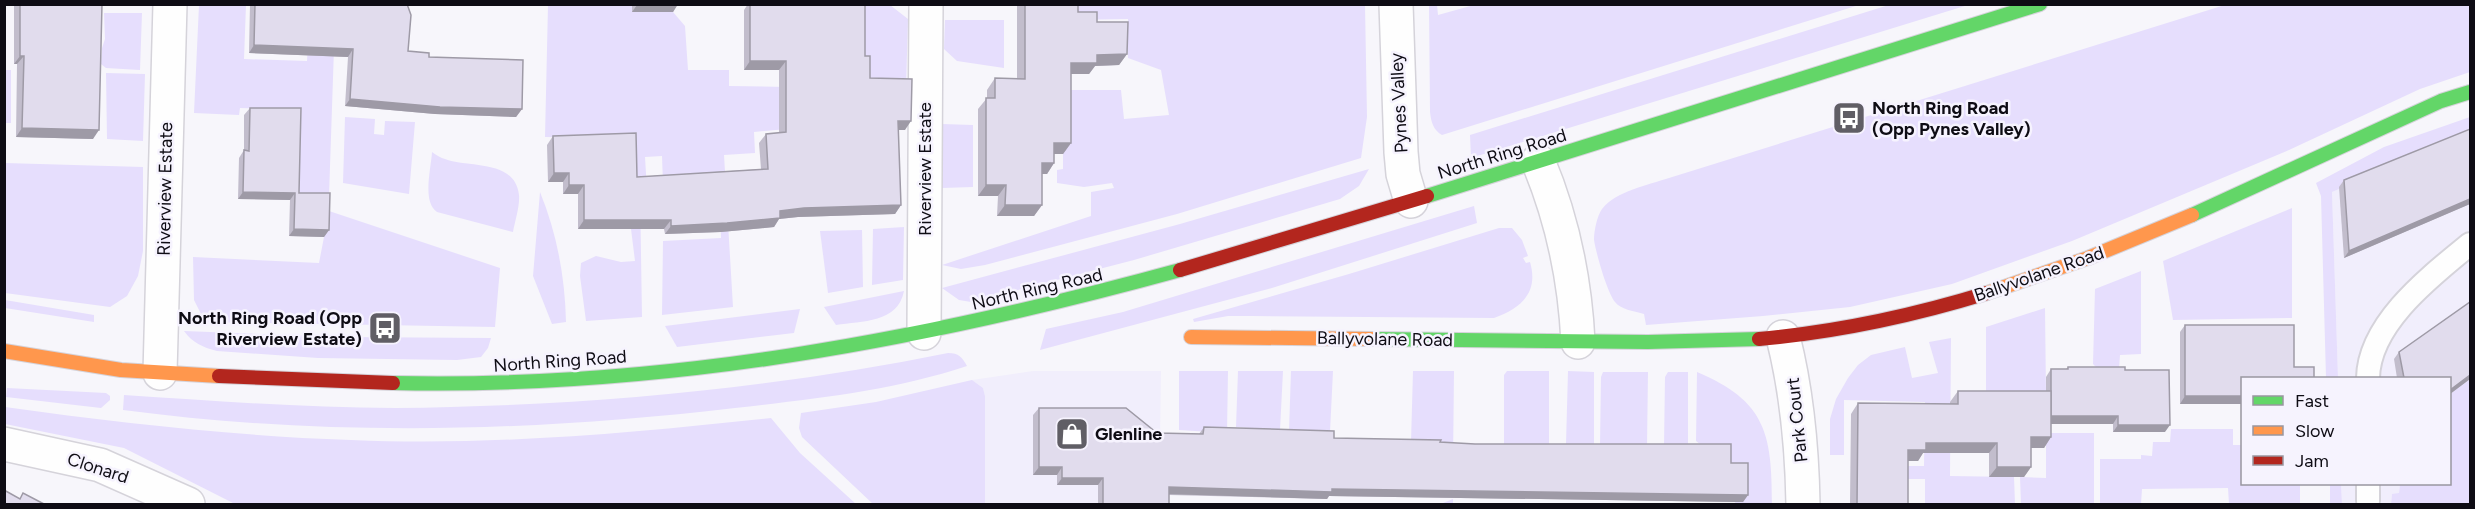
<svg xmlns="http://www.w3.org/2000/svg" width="2475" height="509" font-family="Figtree,sans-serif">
  <rect width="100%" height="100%" fill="#f7f6fb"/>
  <g fill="#f1eefc">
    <path d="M2470 134V379L2450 394V378H2338L2332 192Z"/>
    <path d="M1033 371H1161L1160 441 1169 479V504H985V396L983 388 972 380Z"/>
    <path d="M2341 484H2400L2399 494H2392L2391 504H2342Z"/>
  </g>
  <g fill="#e6defd">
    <path d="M1892 4 1968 5 1471 158 1470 135Z"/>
    <path d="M2228 4 2470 5V72L2420 89 2289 150 2072 241 1952 284 1850 307 1763 316 1646 325 1644 314C1635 311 1621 310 1615 302 1607 292 1596 253 1594 240 1594 231 1597 216 1602 209 1616 191 1648 185 1669 178Z"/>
    <path d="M199 5H246L244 59 307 61 310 10 335 19 329 196 294 200 297 110 240 108 239 115 194 113Z"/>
    <path d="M548 5H632L633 12H673L685 26 688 70H729V86L787 87V129L754 132 755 153 724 155 733 307 662 315 663 241 721 238 719 182 663 184 662 156 645 157 647 190 640 191 642 317 586 321 580 276 581 263 596 256 621 262 635 261 631 229 609 138 545 137Z"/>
    <path d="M864 5H890L908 19 906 88 870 87 864 59Z"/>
    <path d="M1070 5H1365L1367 117 1361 158 1177 214 985 265 961 269 942 265 1091 216V192L1114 188 1112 183 1084 187 1057 183V170L1063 169V108L1058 90H1121L1124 119 1169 115 1161 70 1128 58V19L1070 20Z"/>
    <path d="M1474 5V4L1859 5 1442 135C1433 130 1431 121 1430 112L1429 5H1437L1438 15Z"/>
    <path d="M104 13H142L140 70 106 68 101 64 102 48 105 39Z"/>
    <path d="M945 20H1004V68L957 61 944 49Z"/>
    <rect x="5" y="70" width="6" height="53"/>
    <path d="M106 73 145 74 143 141 107 139Z"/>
    <path d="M345 117 375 119 374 134 384 135 385 121 415 122 409 194 343 183Z"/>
    <path d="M2470 117V134L2332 192 2338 378H2326L2321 196 2316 183 2384 147Z"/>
    <path d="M942 124 973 125V187L942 188Z"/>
    <path d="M432 152C436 155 441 158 445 159 469 168 515 159 519 195 520 206 515 221 513 232L437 212C422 202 431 169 432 152Z"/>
    <path d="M5 163 143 167V251L138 276 127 296 110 307 5 293Z"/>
    <path d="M1369 169 1359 186 1340 199 1134 260 971 302 959 300 942 288 1180 224Z"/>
    <path d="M540 192C557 234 565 277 566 322L552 324 533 276Z"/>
    <path d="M1474 206 1477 223 1272 288 1040 350 1046 329 1123 312Z"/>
    <path d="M2292 208V318L2173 320 2163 261Z"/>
    <path d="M329 211 500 268 495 327 205 322 194 300 193 257 319 263Z"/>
    <path d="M904 227 903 280 872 285 873 229Z"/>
    <path d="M1499 228H1512L1522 240 1528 256 1523 258 1526 263 1530 262C1539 293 1521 308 1494 318L1252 316H1228L1194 322 1193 319 1349 274Z"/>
    <path d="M862 230 863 287 828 293 820 231Z"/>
    <path d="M2141 271V354L2120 355 2119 369H2098L2093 364 2095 289Z"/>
    <path d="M904 291C898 323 862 321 836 325L824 307Z"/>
    <path d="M5 300 94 315V322L5 308Z"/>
    <path d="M2045 308 2046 395 1986 393V327Z"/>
    <path d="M800 309 794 333 677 347 665 326Z"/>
    <path d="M184 331 344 337 491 338 488 348 481 357 457 360 318 358 217 351C202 347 193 343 184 331Z"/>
    <path d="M1951 338 1950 476 2014 477 2015 504H1925V479H1900L1901 466H1924L1925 402 1844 400V455H1830V419L1836 399 1848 378 1858 365 1871 355 1905 347 1912 378 1938 373 1929 342Z"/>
    <path d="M948 353C959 353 962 357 967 366 892 391 813 399 735 408 531 432 327 437 123 410L124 395C232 402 343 411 451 407 618 403 784 386 948 353Z"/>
    <path d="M1179 371H1228L1227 433 1179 430Z"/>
    <path d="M1238 371H1283L1280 430 1236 427Z"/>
    <path d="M1291 371H1333L1330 432 1289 431Z"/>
    <path d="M1413 371H1454L1453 464 1411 442Z"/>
    <path d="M1507 371H1549V446H1504V375Z"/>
    <path d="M1568 371 1594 372V445L1566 444Z"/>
    <path d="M1603 372H1648L1647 446H1600L1601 377Z"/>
    <path d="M1668 372H1688V446H1664L1665 377Z"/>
    <path d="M1697 372C1766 401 1772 434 1772 504H1736L1705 448 1696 441Z"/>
    <path d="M2470 379V504H2391L2392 494 2399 493 2400 484H2450V394Z"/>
    <path d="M972 380 983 388 985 396V504H873L802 437 799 428 801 413 876 402Z"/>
    <path d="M7 388 106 393 110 396V400L101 408 6 397Z"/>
    <path d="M5 407C120 423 235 436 351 440 491 446 632 433 771 418L800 453 856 504H235L124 448 5 424Z"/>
    <path d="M2171 429H2233V445H2242V484H2300V504H2229L2228 488 2142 489 2141 504H2100V459H2141V455L2152 456 2153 442H2170Z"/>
    <path d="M2046 433H2094V504H2021L2020 477 2046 478Z"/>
    <path d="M2330 484H2341L2342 504H2330Z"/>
    <path d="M1453 499V504H1355V503H1443Z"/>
  </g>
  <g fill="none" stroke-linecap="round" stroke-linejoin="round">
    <defs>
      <g id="lane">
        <path d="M2368 378C2369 323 2431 276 2470 244"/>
        <path d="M2368 501V484"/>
      </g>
      <g id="street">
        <path d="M1396 4 1401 152 1403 174 1411 201"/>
        <path d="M1538 161C1562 218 1575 280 1578 342"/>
        <path d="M924 333 926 4"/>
        <path d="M1783 337C1797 392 1802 447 1803 504"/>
        <path d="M160 373 170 4"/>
        <path d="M4 444 100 465 188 504"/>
      </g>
      <g id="fast">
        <path d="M1427 196 2040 4"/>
        <path d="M2192 215 2441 101 2470 92"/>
        <path d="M1373 339 1648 342 1759 339"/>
        <path d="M393 383C662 389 921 341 1180 270"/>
      </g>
      <g id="slow">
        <path d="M1987 293 2088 258 2192 215"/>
        <path d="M1191 337 1373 339"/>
        <path d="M4 351 121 370 219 376"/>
      </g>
      <g id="jam">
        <path d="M1180 270 1427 196"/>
        <path d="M1759 339C1837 332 1912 316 1987 293"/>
        <path d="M219 376 393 383"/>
      </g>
    </defs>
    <use href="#lane" stroke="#d5d3da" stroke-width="26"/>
    <use href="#street" stroke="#d5d3da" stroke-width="36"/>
    <use href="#fast" stroke="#d5d3da" stroke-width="16"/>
    <use href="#slow" stroke="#d5d3da" stroke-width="16"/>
    <use href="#jam" stroke="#d5d3da" stroke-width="16"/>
    <use href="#lane" stroke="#fefefe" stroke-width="22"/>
    <use href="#street" stroke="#fefefe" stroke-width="33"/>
    <use href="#fast" stroke="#63d668" stroke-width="14"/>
    <use href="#slow" stroke="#ff974d" stroke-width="14"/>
    <use href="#jam" stroke="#b3261e" stroke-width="14"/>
  </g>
  <g fill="#c2bdcc">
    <path d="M14 4H102L93 139 16 137 17 64H14Z"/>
    <path d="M250 4H407L408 51 429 57 522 109 516 117 435 114 345 106 348 57 249 53Z"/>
    <path d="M632 4H678L673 12H632Z"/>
    <path d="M748 4H865V56L870 78 905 130H898L901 205 895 214 798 217 779 219 774 227 721 232 665 234 664 229H578V194H563V182H548L547 145 553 136 637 177 761 169 759 143 766 134 779 133V70H744V10Z"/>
    <path d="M1017 4H1078V12L1097 22 1127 54 1119 65 1095 66 1089 74H1071V143L1063 154H1054V163L1047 174H1042V205L1034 216H997L998 196H978V109L987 98V90L995 78 1017 79Z"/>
    <path d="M250 108 299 193 329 230 324 237 289 236 290 200 238 199 239 158 244 150V115Z"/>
    <path d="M2470 129V204L2344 258 2339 187 2344 180Z"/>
    <path d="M2185 325 2294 367 2242 378V430V404H2180V332Z"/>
    <path d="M2399 352 2470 379 2450 394V378H2397L2394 359Z"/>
    <path d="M2068 367 2125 370 2165 432H2113V424H2051V437L2044 448H2031V467L2024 477H1989V453H1923L1918 461H1908V504H1850L1851 414 1858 403 1950 404V402L1958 391H2046V377L2051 369H2066Z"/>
    <path d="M1039 408 1157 433 1199 434 1204 427 1334 438 1440 442 1731 463 1748 495 1743 502H1736L1329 496 1327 499 1169 495V504H1098V485H1057V475H1033V415Z"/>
  </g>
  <g fill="#9e9aa6">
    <path d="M678 4 673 12H632L637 5Z"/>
    <path d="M254 45 353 49 348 57 249 53Z"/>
    <path d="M1127 54 1119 65 1095 66 1089 74H1063L1071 63 1097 55Z"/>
    <path d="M20 56H24L17 64H14Z"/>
    <path d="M750 61H786L779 70H744Z"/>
    <path d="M350 99 522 109 516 117 435 114 345 106Z"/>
    <path d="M898 121H911L905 130H892Z"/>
    <path d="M22 128 99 130 93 139 16 137Z"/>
    <path d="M1054 143H1071L1063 154H1047Z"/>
    <path d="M1042 163H1054L1047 174H1034Z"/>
    <path d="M554 173H569L563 182H548Z"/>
    <path d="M569 185H584L578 194H563Z"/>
    <path d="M986 185H1006L998 196H978Z"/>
    <path d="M243 192 295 193 290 200 238 199Z"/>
    <path d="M2470 199V204L2344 258 2349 251Z"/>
    <path d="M901 205 895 214 798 217 779 219 774 227 721 232 665 234 671 226 780 211 804 208Z"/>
    <path d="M1005 205H1042L1034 216H997Z"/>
    <path d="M584 220H671L664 229H578Z"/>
    <path d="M294 229 329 230 324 237 289 236Z"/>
    <path d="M2470 375V379L2450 394V390Z"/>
    <path d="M2185 396H2242V404H2180Z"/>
    <path d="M2051 416H2118L2113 424H2046Z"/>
    <path d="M2118 425H2170L2165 432H2113Z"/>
    <path d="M2031 437H2051L2044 448H2024Z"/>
    <path d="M1926 443H1997L1989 453H1923L1918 461H1901L1908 450Z"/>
    <path d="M1039 467H1062L1057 475H1033Z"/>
    <path d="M1997 467H2031L2024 477H1989Z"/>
    <path d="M1062 478H1103L1098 485H1057Z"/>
    <path d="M1169 487 1332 489 1748 495 1743 502H1736L1329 496 1327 499 1164 494Z"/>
  </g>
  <g fill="#e1dced" stroke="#9e9aa6" stroke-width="1.5">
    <path d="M20 4H102L99 130 22 128 24 56H20Z"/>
    <path d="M255 4H407L411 15 408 51 429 53V57L523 60 522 109 440 107 350 99 353 49 254 45Z"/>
    <path d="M750 4H865V56H870V78L912 79 911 121H898L901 205 804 208 780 211V218L727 223 671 226V220H584V185H569V173H554L553 136 636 133 637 177 768 169 766 134 786 132V61H750Z"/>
    <path d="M1025 4H1078V12H1097V22H1128L1127 54 1097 55V63H1071V143H1054V163H1042V205H1005L1006 185H986V98H995V78L1025 79Z"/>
    <path d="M250 108H301L299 193H330L329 230 294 229 295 193 243 192 244 150 249 151Z"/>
    <path d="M2470 129V199L2349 251 2344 180Z"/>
    <path d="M2470 302V375L2450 390V378H2404L2399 352Z"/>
    <path d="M2185 325H2294V367H2314V378H2242V396H2185Z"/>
    <path d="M2068 367H2125V370H2169L2170 425H2118V416H2051V369H2068Z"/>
    <path d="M1958 391H2051V437H2031V467H1997V443H1926V450H1908V504H1857L1858 403 1958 404Z"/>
    <path d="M1039 408H1126L1157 433 1203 434 1204 427 1334 431V438L1441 440 1440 442 1475 444H1731V463H1748V495L1332 489V492L1169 487V504H1103V478H1062V467H1039Z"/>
    <path d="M4 490 20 499 23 493 44 504H4Z"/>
  </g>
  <defs>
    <symbol id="bus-square" viewBox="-11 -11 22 22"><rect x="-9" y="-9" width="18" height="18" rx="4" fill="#605e65" stroke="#f6f3fe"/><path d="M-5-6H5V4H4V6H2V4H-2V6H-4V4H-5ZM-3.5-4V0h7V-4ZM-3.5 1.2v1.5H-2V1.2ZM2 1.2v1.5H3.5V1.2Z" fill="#fff"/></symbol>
    <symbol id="shop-square" viewBox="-11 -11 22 22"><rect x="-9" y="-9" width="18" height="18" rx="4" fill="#605e65" stroke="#f6f3fe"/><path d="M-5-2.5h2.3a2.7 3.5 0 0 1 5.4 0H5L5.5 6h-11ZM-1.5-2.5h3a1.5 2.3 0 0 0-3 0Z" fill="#fff"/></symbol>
  </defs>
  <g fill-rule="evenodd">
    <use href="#bus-square" x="1830" y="99" width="38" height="38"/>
    <use href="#bus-square" x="366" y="309" width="38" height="38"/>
    <use href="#shop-square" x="1053" y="415" width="38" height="38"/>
  </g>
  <g text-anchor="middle" stroke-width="5" stroke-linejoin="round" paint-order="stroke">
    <g font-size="18" fill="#0e0c14" stroke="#f6f3fe">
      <text transform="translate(1399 103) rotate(-93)" y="6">Pynes Valley</text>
      <text transform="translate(1502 154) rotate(-17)" y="6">North Ring Road</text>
      <text transform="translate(925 169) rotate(-90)" y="6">Riverview Estate</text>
      <text transform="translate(165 189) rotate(-89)" y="6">Riverview Estate</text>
      <text transform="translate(2039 274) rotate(-19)" y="6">Ballyvolane Road</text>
      <text transform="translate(1037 289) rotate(-13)" y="6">North Ring Road</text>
      <text transform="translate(1385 339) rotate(1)" y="6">Ballyvolane Road</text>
      <text transform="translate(560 361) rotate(-4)" y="6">North Ring Road</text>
      <text transform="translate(1797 420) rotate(-96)" y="6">Park Court</text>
      <text transform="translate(98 468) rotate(18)" y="6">Clonard</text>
    </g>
    <g font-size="18" font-weight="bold" fill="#0e0c14" stroke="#f6f3fe" text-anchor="start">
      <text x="1872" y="114">North Ring Road<tspan x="1872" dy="21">(Opp Pynes Valley)</tspan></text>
      <text x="362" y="324" text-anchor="end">North Ring Road (Opp<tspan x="362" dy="21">Riverview Estate)</tspan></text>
      <text x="1095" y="440">Glenline</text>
    </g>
  </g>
  <rect width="2475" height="509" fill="none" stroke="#0e0c14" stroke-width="12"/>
  <rect x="2241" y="377" width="210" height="108" fill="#f6f3fe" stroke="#9997a0" stroke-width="1.5"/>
  <rect x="2253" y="396" width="30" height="9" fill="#63d668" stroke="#9997a0" stroke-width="1.5"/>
  <text x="2295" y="407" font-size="18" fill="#0e0c14">Fast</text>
  <rect x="2253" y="426" width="30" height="9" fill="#ff974d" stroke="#9997a0" stroke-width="1.5"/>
  <text x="2295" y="437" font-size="18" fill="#0e0c14">Slow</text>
  <rect x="2253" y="456" width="30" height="9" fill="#b3261e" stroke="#9997a0" stroke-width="1.5"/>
  <text x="2295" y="467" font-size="18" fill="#0e0c14">Jam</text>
</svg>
